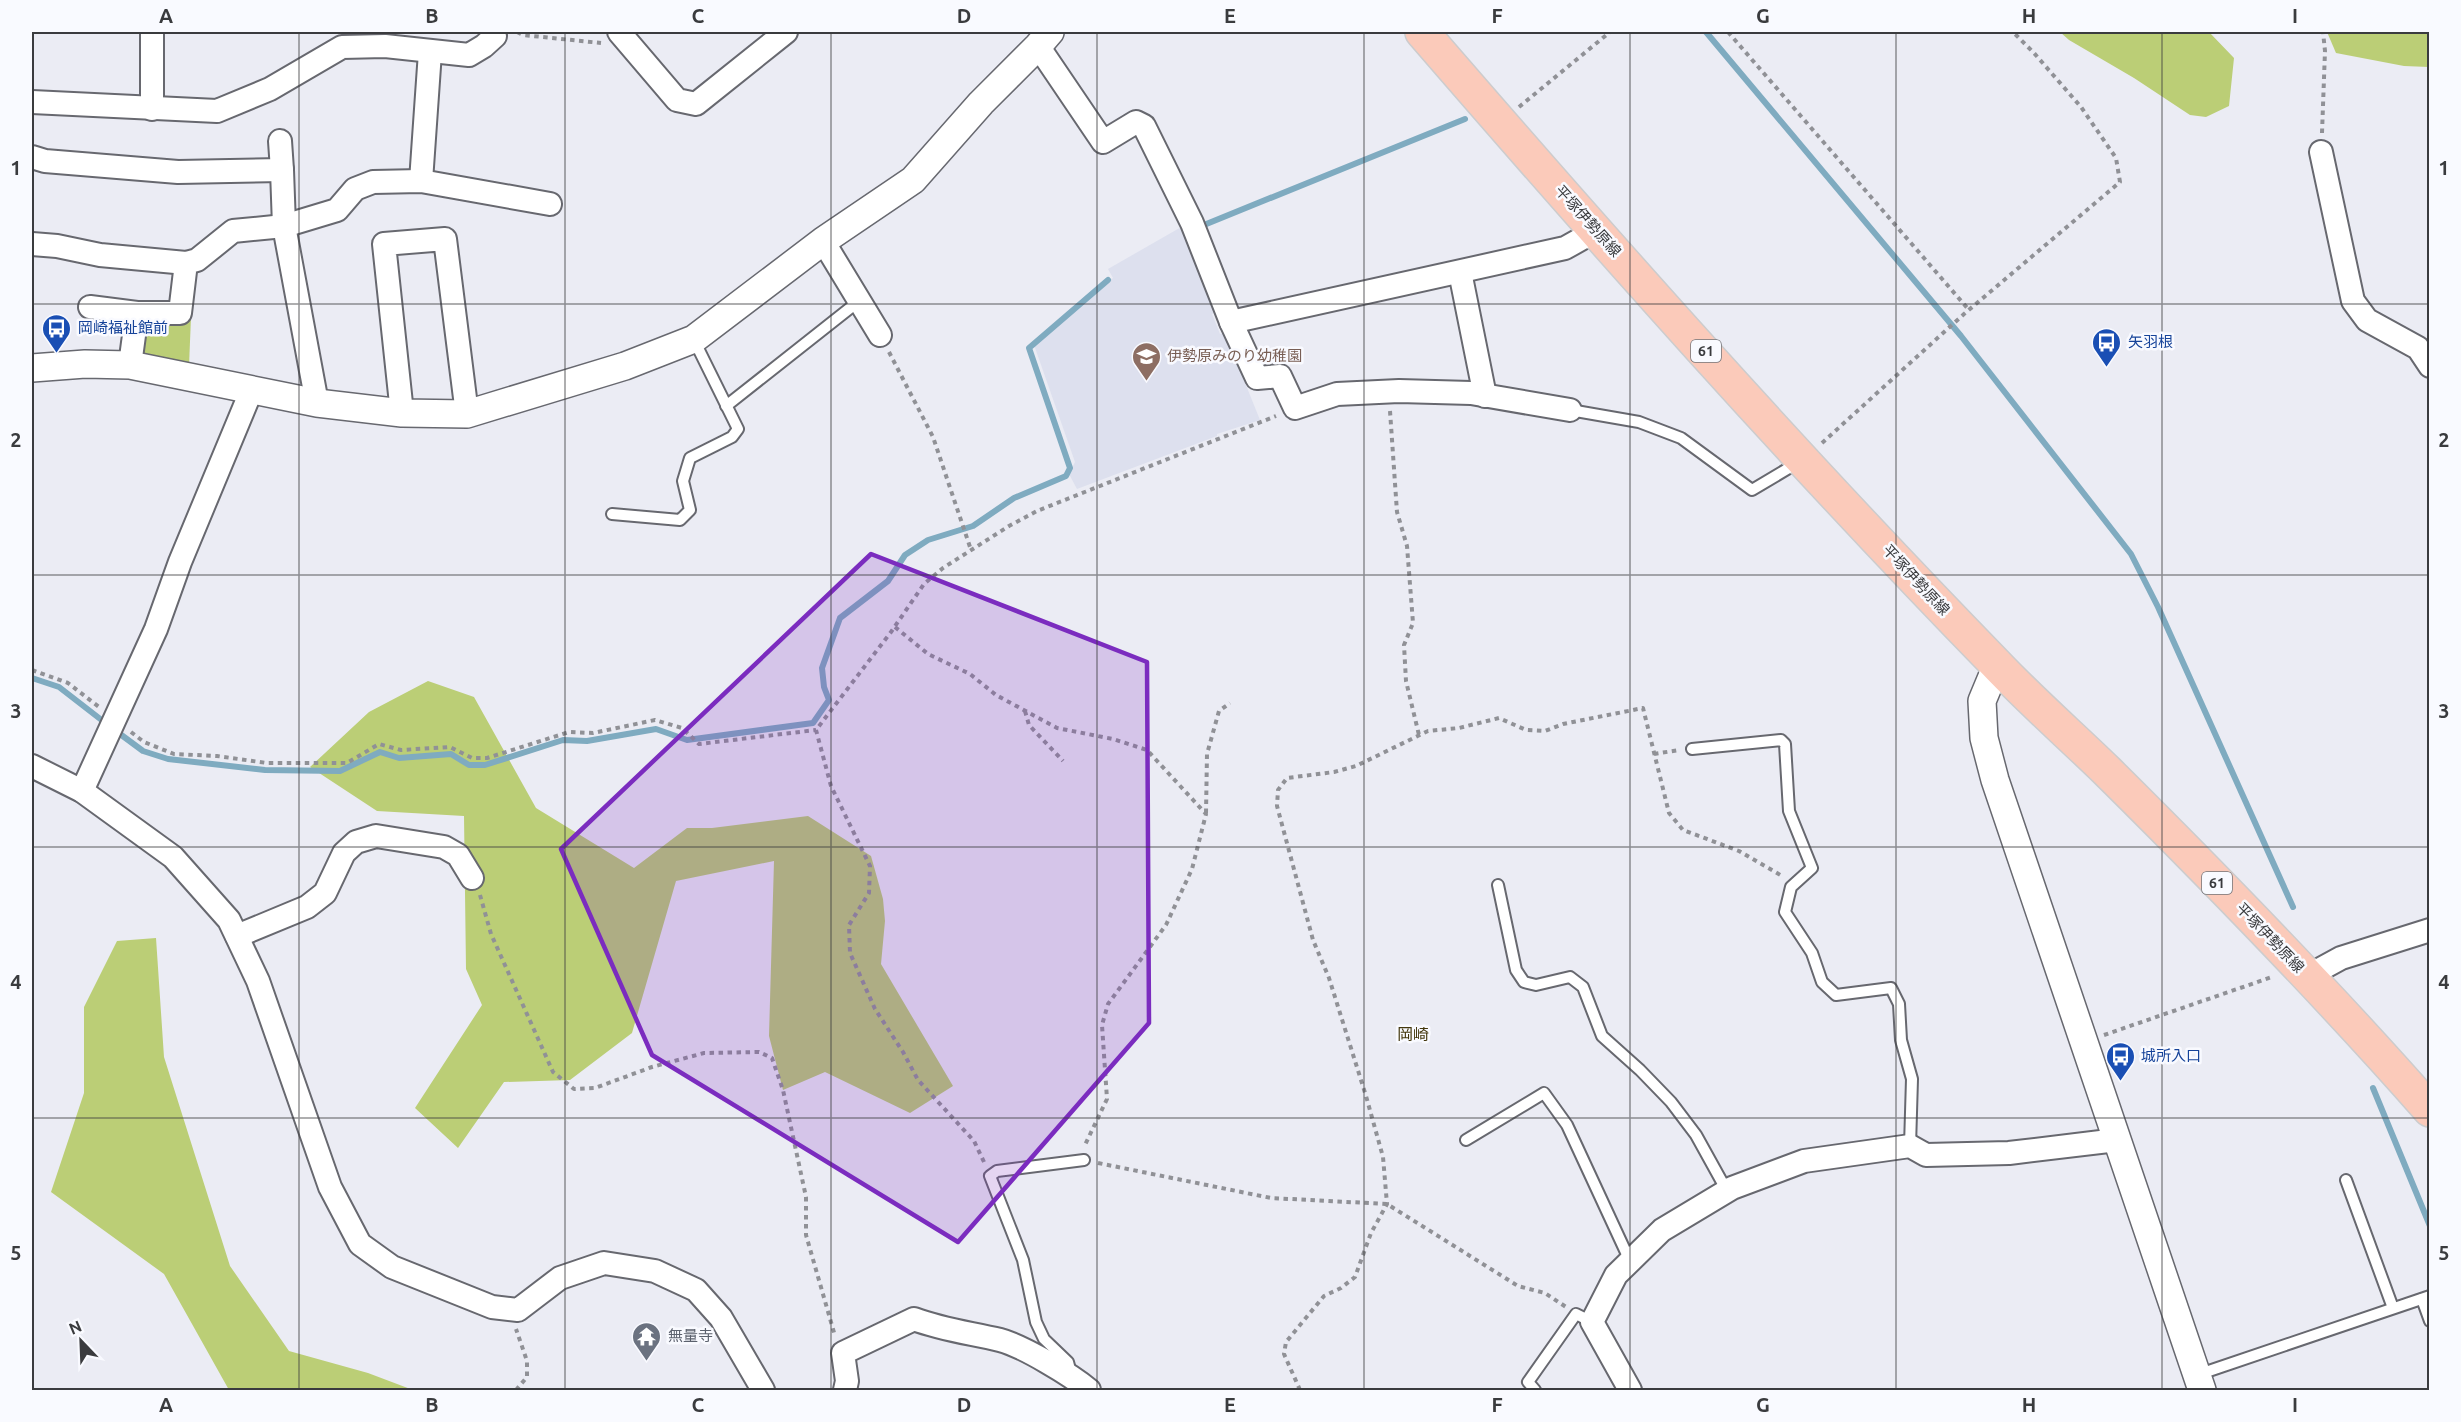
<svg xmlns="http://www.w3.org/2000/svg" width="2461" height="1422" font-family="Ubuntu,'Noto Sans JP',sans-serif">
  <rect width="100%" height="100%" fill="#ebecf4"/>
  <path fill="#dde0ee" d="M1183 226 1217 311 1212 314 1220 334 1225 333 1260 420 1217 434V436L1077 489 1069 474 1075 462 1033 342 1113 278 1108 269Z"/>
  <g fill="#bbce76">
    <path d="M2060 32H2209L2234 58 2229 106 2206 117 2190 115 2134 78 2069 40Z"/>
    <path d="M2327 32H2429V67L2404 66 2336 53Z"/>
    <path d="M148 315 191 317 189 366 137 359Z"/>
    <path d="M428 681 474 697 536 808 634 868 687 828H712L808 816 871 856 883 899 885 921 881 964 953 1086 910 1113 825 1072 783 1090 769 1036 774 861 676 881 632 1033 570 1080 504 1082 458 1148 415 1108 482 1005 466 969 464 816 377 811 310 767 369 712Z"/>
    <path d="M156 938 164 1057 230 1266 289 1351 368 1373 413 1390H229L164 1274 51 1192 84 1093V1007L117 941Z"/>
  </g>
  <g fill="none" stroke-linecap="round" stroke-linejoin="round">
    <g stroke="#7fabc0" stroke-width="6">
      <path d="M1706 32 1961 336 2131 554 2158 607 2293 907"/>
      <path d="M1199 227 1465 119"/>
      <path d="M32 678 59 687 108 725"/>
      <path d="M116 731 143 751 168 759 265 770 340 771 380 752 399 758 451 754 469 765H485L563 740 587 741 656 729 687 740 813 723 829 700 824 687 822 668 840 618 888 581 905 555 928 540 973 526 1014 498 1066 476 1070 468 1029 348 1108 280"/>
      <path d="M2373 1088 2430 1226"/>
    </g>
    <defs>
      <g id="service">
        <path d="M726 406 859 301"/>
        <path d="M1570 410 1639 422 1681 438 1752 490 1799 462"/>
        <path d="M612 514 680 520 690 510 683 481 690 458 732 437 738 429 694 340"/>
        <path d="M1692 749 1781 740 1785 744 1789 811 1812 868 1791 887 1785 912 1812 953 1822 982 1836 995 1891 988 1899 1004 1901 1040 1912 1079 1910 1146"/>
        <path d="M1498 885 1516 970 1524 982 1536 985 1570 977 1583 987 1602 1036 1640 1070 1671 1102 1696 1135 1727 1191"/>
        <path d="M1466 1140 1544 1093 1567 1125 1630 1261"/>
        <path d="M2346 1180 2393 1308"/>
        <path d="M2422 1299 2430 1321"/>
        <path d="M1071 1373 1068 1362 1044 1339 1036 1322 1023 1260 990 1176 997 1171 1084 1160"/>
        <path d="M2197 1375 2430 1296"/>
        <path d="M1535 1390 1528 1382 1576 1314 1592 1322"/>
      </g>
      <g id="minor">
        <path d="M619 32 677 100 696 104 786 32"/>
        <path d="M1038 46 1103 142 1136 122 1144 126 1192 223 1231 322 1257 378 1280 376 1295 408 1337 394 1399 391 1471 393 1570 410"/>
        <path d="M32 102 217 111 270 89 342 47 385 46 469 55 484 46 495 36"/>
        <path d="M152 109V32"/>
        <path d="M2321 152 2353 301 2367 320 2418 348 2430 366"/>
        <path d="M32 157 45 161 178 172 282 170 280 141"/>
        <path d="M282 170 284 226 317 403"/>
        <path d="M421 181 430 52"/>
        <path d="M823 241 880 335"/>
        <path d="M32 244 57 246 100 255 186 263"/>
        <path d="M1460 272 1485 396"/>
        <path d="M90 307 137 313"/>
        <path d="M1231 322 1565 248 1597 230"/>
        <path d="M130 365 137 313H180L186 263 197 260 233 231 284 226 337 210 355 189 373 182 421 181 550 204"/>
        <path d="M402 413 384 244 445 239 467 414"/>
        <path d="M32 766 82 791 173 857 229 920 258 981 330 1187 360 1244 392 1267 492 1307 518 1310 560 1278 604 1263 655 1271 696 1290 721 1318 763 1390"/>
        <path d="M82 791 156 629 180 562 252 389"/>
        <path d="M237 936 307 907 325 893 344 853 356 842 376 836 444 847 458 855 472 878"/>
        <path d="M2308 976 2341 958 2430 930"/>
        <path d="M845 1390 847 1381 843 1353 914 1319C943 1330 971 1333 1000 1340 1023 1346 1071 1375 1089 1390"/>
        <path d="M1630 1390 1592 1322 1616 1275 1662 1230 1732 1188 1804 1161 1910 1146 1926 1155 2009 1153 2117 1140"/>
      </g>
      <g id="tertiary">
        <path d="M32 368 85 364 130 365 317 403 402 413 467 414 625 366 694 339 823 241 913 180 981 103 1038 46 1050 32"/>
        <path d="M1997 665 1982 701 1984 738 1995 780 2202 1390"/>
      </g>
      <path id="primary" d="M1422 32C1607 246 1797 460 1995 663 2031 701 2070 735 2107 771 2218 881 2327 993 2430 1110"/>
    </defs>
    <use href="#service" stroke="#67686f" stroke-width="14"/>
    <use href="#minor" stroke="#67686f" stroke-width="26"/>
    <use href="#tertiary" stroke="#67686f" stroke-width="30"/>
    <use href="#primary" stroke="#cccccd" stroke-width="36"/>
    <g stroke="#909196" stroke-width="4" stroke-dasharray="4.5 4.5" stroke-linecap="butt">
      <path d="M517 32 523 35 601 43"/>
      <path d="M1728 32 1969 310"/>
      <path d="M1519 107 1610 32"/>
      <path d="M2322 133 2325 51 2323 32"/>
      <path d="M889 352 933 437 971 550"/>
      <path d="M1390 411 1397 512 1407 546 1413 623 1404 645 1406 681 1419 735"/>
      <path d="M1822 443 1964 314 2120 182 2116 158 2081 107 2034 53 2013 32"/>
      <path d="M895 627 928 654 970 674 996 695 1057 728 1113 739 1147 750 1206 814 1192 869 1166 925 1108 1004 1102 1025 1107 1099 1084 1147"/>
      <path d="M32 670 68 683 99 707"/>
      <path d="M1025 711 1029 725 1063 761"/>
      <path d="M131 732 144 742 174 754 217 756 267 763H347L379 744 401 750 450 747 472 758H487L569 732 593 733 655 720 682 728 699 744 816 730"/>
      <path d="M1654 754 1679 750"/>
      <path d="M1206 813 1207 754 1219 711 1230 703"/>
      <path d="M480 895 491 934 553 1072 574 1089 595 1088 652 1067 704 1053 759 1052 772 1058 783 1090 806 1197V1235L835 1336"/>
      <path d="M2104 1035 2272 977"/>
      <path d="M984 1162 974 1141 918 1080 903 1052 875 1009 850 953 849 925 869 893 870 866 831 786 816 730 891 632 924 584 943 568 1009 526 1037 511 1276 416"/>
      <path d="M1098 1163 1271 1198 1387 1204 1518 1286 1545 1293 1566 1307"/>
      <path d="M516 1390 527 1377V1361L516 1329"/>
      <path d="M1300 1390 1284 1354 1286 1342 1324 1296 1341 1288 1355 1277 1371 1233 1387 1204 1383 1157 1366 1096 1329 978 1313 940 1277 806 1278 790 1287 778 1334 772 1356 766 1428 731 1459 728 1499 718 1526 730 1545 731 1563 724 1643 708 1669 813 1683 830 1739 851 1782 876"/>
    </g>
    <use href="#service" stroke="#fff" stroke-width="10"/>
    <use href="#minor" stroke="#fff" stroke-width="22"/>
    <use href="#tertiary" stroke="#fff" stroke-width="27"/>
    <use href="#primary" stroke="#fbcaba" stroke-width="33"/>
  </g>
  <path fill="#7b2cbf" fill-opacity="0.2" stroke="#7b2cbf" stroke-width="4.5" stroke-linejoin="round" d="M871 554 1147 662 1149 1023 958 1242 652 1055 561 849Z"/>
  <path fill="none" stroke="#3a3b3e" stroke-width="1.5" stroke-opacity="0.55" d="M299 32V1390M565 32V1390M831 32V1390M1097 32V1390M1364 32V1390M1630 32V1390M1896 32V1390M2162 32V1390M32 304H2430M32 575H2430M32 847H2430M32 1118H2430"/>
  <defs>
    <symbol id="bus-pin" viewBox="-11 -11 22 30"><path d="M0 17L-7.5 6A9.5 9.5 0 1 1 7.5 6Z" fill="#1a4fb4" stroke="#f9faff"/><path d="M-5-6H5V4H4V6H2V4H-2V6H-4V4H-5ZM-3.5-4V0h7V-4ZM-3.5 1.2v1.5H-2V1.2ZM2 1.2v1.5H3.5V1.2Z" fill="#fff"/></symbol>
    <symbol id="school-pin" viewBox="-11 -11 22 30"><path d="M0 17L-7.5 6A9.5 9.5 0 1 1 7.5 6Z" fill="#8d6e63" stroke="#f9faff"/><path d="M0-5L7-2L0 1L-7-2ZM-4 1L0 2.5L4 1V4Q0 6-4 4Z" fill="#fff"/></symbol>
    <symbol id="temple-pin" viewBox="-11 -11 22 30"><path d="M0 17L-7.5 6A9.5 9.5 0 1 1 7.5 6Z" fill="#6b7280" stroke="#f9faff"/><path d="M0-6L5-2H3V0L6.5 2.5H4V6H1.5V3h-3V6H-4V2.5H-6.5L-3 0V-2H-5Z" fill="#fff"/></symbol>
  </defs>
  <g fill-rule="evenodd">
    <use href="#bus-pin" x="40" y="312" width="33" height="45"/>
    <use href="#bus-pin" x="2090" y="326" width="33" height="45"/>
    <use href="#school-pin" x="1130" y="340" width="33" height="45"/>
    <use href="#bus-pin" x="2104" y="1040" width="33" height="45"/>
    <use href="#temple-pin" x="630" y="1320" width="33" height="45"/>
  </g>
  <g text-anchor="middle" stroke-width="5" stroke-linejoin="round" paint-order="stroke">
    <g fill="#f9faff" stroke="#737478" stroke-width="1.5">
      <rect x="1691" y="340" width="30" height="22" rx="4.5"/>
      <rect x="2202" y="872" width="30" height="22" rx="4.5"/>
    </g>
    <g font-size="14" font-weight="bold" fill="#3a3b3e">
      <text x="1706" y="356">61</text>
      <text x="2217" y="888">61</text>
    </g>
    <g font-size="15" fill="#3a3b3e" stroke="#f9faff">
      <text transform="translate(1588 221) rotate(48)" y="5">平塚伊勢原線</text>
      <text transform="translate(1916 580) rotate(47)" y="5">平塚伊勢原線</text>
      <text transform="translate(2270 938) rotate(46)" y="5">平塚伊勢原線</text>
    </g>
    <g font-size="15" fill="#164399" stroke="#f9faff" text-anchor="start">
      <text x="78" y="333">岡崎福祉館前</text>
      <text x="2128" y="347">矢羽根</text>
      <text x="2141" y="1061">城所入口</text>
    </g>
    <g font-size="15" fill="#785e54" stroke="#f9faff" text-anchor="start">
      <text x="1167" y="361">伊勢原みのり幼稚園</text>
    </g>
    <g font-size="15" fill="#5b616d" stroke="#f9faff" text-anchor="start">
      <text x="668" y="1341">無量寺</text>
    </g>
    <g font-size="16" fill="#43370d" stroke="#f9faff">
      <text x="1413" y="1040">岡崎</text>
    </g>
  </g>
  <rect width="2461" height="1422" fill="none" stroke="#f9faff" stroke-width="66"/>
  <g transform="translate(81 1341) rotate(337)" stroke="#f9faff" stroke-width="4.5" paint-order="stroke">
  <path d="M0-4.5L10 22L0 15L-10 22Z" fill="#3a3b3e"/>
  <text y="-9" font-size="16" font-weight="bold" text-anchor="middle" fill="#3a3b3e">N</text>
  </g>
  <rect x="33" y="33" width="2395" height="1356" fill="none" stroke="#3a3b3e" stroke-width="2"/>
  <g font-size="20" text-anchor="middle" font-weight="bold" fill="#3a3b3e">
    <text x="166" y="23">A</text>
    <text x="432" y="23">B</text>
    <text x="698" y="23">C</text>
    <text x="964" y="23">D</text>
    <text x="1230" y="23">E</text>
    <text x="1497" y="23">F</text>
    <text x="1763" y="23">G</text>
    <text x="2029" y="23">H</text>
    <text x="2295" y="23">I</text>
    <text x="16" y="175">1</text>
    <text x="2444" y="175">1</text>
    <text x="16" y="447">2</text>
    <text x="2444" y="447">2</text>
    <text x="16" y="718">3</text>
    <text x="2444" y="718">3</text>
    <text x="16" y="989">4</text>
    <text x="2444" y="989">4</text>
    <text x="16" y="1260">5</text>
    <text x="2444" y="1260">5</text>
    <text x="166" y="1412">A</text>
    <text x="432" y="1412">B</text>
    <text x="698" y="1412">C</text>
    <text x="964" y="1412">D</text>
    <text x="1230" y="1412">E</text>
    <text x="1497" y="1412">F</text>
    <text x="1763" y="1412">G</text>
    <text x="2029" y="1412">H</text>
    <text x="2295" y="1412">I</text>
  </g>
</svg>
